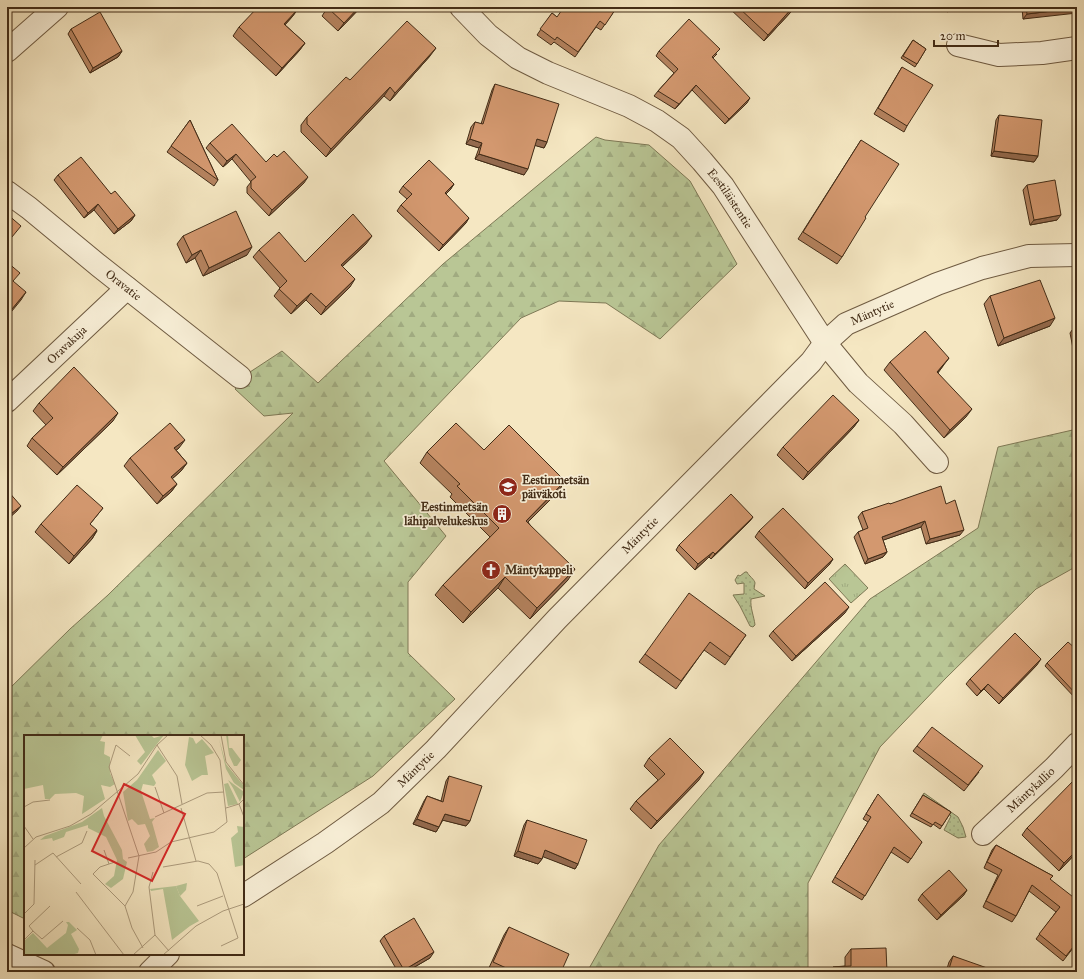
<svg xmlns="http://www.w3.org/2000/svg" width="1084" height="979" font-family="'IM FELL Great Primer',serif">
  <defs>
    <pattern id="grass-dots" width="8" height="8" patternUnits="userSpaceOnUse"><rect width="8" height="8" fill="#b9c695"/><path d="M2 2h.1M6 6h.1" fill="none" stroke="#a0aa80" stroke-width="1.8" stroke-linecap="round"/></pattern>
    <pattern id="forest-firs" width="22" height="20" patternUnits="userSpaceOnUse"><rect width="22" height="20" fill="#b9c695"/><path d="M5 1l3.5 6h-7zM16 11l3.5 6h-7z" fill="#a0aa80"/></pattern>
    <pattern id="park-tufts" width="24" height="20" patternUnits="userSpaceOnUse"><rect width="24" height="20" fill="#b9c695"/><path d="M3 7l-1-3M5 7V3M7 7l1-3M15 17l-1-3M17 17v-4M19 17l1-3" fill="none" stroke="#a0aa80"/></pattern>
  </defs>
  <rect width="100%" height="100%" fill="#f5e7c2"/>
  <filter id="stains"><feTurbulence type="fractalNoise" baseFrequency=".005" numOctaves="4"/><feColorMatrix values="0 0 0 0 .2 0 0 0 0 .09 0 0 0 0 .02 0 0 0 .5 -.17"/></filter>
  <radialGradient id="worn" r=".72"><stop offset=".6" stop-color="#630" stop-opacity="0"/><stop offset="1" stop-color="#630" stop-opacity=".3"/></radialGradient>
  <g fill="url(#grass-dots)" stroke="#7e7956">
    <path d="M745 572H747C748 575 755 580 755 583 755 585 754 587 754 589L765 596 751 599C750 608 754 616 755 625L753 627 750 626 740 606 733 595 744 594V583L737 584 735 580 738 575 740 576Z"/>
    <path d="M924 793 958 817 963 827 966 837 958 838 944 830 951 816 950 815 922 796Z"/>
  </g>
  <g fill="url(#forest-firs)" stroke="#7e7956">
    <path d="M596 137 605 140 649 145 690 181 737 264 660 339 606 303 559 301 521 318 384 461 446 536 408 582V653L455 699 373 776 243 859V736H25V919L7 910V691L70 629 108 595 293 413 264 416 235 389 250 372 282 351 318 383 443 264Z"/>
    <path d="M1077 429V566L1036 589 945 679 880 747 808 883V972H587L659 845 870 599 978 528 998 447Z"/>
  </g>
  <path fill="url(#park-tufts)" stroke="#7e7956" d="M845 564 868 588 851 603 829 579Z"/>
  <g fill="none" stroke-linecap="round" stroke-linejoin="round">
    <defs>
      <g id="minor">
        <path id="s1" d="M461 7 488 35 518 58 548 73 629 106 657 121 681 138 702 161 723 186 825 343 858 383 903 424 937 462"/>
        <path d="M958 45 999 55 1042 53 1077 48"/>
        <path d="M7 51 57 7"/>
        <path id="s2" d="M7 192 29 208 98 265 240 377"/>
        <path id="s3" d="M7 401 127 288"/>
        <path id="s4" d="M983 834 1054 768 1077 744"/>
        <path id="s5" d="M243 896 325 843 381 803 436 749 557 619 811 362 825 343 846 324 937 284 982 268 1029 256 1077 255"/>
        <path d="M150 972 168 954"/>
      </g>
      <path id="tertiary" d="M7 955 44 972"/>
    </defs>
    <use href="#minor" stroke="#6f5b42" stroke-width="24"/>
    <use href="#tertiary" stroke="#6f5b42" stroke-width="24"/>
    <use href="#minor" stroke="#f8efd7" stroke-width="22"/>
    <use href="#tertiary" stroke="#f8efd7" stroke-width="22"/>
  </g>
  <g fill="#b5835f" stroke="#422c17">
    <path d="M328 7H361L338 31 322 16Z"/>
    <path d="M492 7H502L496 12Z"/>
    <path d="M617 7 601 30 596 27 575 57 554 42 551 45 537 35 552 13 557 17Z"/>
    <path d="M728 7H793L790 13 764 41Z"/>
    <path d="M940 7H951L948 12Z"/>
    <path d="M1022 7H1077L1023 19Z"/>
    <path d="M298 9 292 17 285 25 305 43 299 51 276 76 233 36 239 27Z"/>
    <path d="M71 29 122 51 118 57 90 73 68 34Z"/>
    <path d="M913 40 926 49 915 67 901 58Z"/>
    <path d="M659 51 717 54 713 58 747 103 725 124 692 90 675 109 654 96 658 91 674 73 656 56Z"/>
    <path d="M430 56 390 101 384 96 326 157 301 132V125L307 117 350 80Z"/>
    <path d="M902 67 907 126 904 132 874 114Z"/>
    <path d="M495 84 547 142 544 148 535 145 524 175 475 159 479 148 466 144 471 127 475 122 481 124 492 90Z"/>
    <path d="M999 115 1038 156 1034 162 991 156 996 120Z"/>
    <path d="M190 120 218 180 214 186 167 152Z"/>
    <path d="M1077 130V142L1075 132Z"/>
    <path d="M861 140 865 217 842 257 837 264 798 239Z"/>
    <path d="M210 143 266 162 277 157 304 183 269 216 247 193V187L251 182 232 159 223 167 206 148Z"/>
    <path d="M58 175 111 194 135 215 131 221 114 234 94 210 84 218 54 180Z"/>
    <path d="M454 184 450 190 446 194 466 223 439 251 397 211 401 205 407 199 399 192 403 186Z"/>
    <path d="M1027 185 1057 220 1030 225 1023 190Z"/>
    <path d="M183 236 247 255 203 276 195 258 186 263 177 244Z"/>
    <path d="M366 244 342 267 350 287 321 315 306 300 291 314 274 296 280 288 253 257 259 250 305 262Z"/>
    <path d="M990 296 1050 326 998 346 984 304Z"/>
    <path d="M1075 326H1077V369L1070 333Z"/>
    <path d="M890 362 943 366 938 373 966 417 944 438 884 370Z"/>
    <path d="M39 403 113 421 57 475 27 446 32 438 46 425 33 411Z"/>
    <path d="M859 420 853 428 803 480 777 455 783 447Z"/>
    <path d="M179 448 176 450 187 463 181 471 172 479 177 484 171 492 157 504 124 466 130 458Z"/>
    <path d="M484 450 565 481 558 492 528 522 568 580 530 619 498 588 463 623 435 595 443 585 490 537 450 497 452 494 420 463 427 452Z"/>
    <path d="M890 504H946L960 535 926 544 921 527 883 540 887 552 883 557 865 564 854 537 858 532 863 530 858 517 862 512Z"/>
    <path d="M103 508 90 524 97 531 92 539 69 564 35 532 41 524Z"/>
    <path d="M753 517 749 522 711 559 709 557 695 570 676 550 679 545Z"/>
    <path d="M759 531 833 559 829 565 805 589 755 537Z"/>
    <path d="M845 613 792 661 769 636 773 631Z"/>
    <path d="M746 635 725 665 704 650 676 689 639 662 645 654Z"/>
    <path d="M1077 648V700L1045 666 1047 663 1076 649Z"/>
    <path d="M1037 665 999 704 984 689 977 696 966 684 970 679Z"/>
    <path d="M917 746 979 772 964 791 913 751Z"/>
    <path d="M649 758 699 780 651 829 630 809 636 801 658 780 644 766Z"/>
    <path d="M449 776 470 821 466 826 443 820 436 832 413 824 424 801 427 796 441 801 446 781Z"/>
    <path d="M923 795 951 812 940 829 933 824 931 827 910 816Z"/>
    <path d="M875 799 922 842 908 863 891 852 862 900 832 882 868 822 863 819Z"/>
    <path d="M527 820 578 864 575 869 543 856 542 859 538 864 514 856 524 825Z"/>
    <path d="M1027 828 1077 852 1059 871 1022 835Z"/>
    <path d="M996 845 1053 876 1050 879 1077 943 1063 961 1036 939 1056 912 1029 891 1016 916 1012 922 983 907 998 875 984 868 992 850Z"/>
    <path d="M967 890 963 896 937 920 918 900 922 894Z"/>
    <path d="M509 927 561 972H492L488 970 504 935Z"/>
    <path d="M384 936 430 958 406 972H398L380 941Z"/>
    <path d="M851 949 887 972H829L833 967 845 966V957Z"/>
    <path d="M953 956 988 972H946L949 962Z"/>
  </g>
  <g fill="#946a4e" stroke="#422c17">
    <path d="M359 7H361L338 31 344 23Z"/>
    <path d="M793 7 790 13 764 41 768 35Z"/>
    <path d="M1077 8V13L1023 19 1027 14Z"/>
    <path d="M298 9 292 17 278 32 284 24Z"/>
    <path d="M305 43 299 51 276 76 282 68Z"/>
    <path d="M436 48 430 56 390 101 395 93Z"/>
    <path d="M122 51 118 57 90 73 93 68Z"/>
    <path d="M696 85 692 90 675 109 679 104Z"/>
    <path d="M390 87 384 96 326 157 331 149Z"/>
    <path d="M750 98 747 103 725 124 729 119Z"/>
    <path d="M470 139 482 143 479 148 466 144Z"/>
    <path d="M537 139 547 142 544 148 533 145Z"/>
    <path d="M994 151 1038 156 1034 162 991 156Z"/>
    <path d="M236 154 232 159 223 167 227 161Z"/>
    <path d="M479 154 528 169 524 175 475 159Z"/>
    <path d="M308 177 304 183 269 216 272 210Z"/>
    <path d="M454 184 450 190 441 199 445 193Z"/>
    <path d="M98 204 94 210 84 218 88 213Z"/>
    <path d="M135 215 131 221 114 234 118 229Z"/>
    <path d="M1061 215 1057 220 1030 225 1034 220Z"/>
    <path d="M469 218 466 223 439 251 443 245Z"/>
    <path d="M372 236 366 244 335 273 341 265Z"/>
    <path d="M252 247 247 255 203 276 209 268Z"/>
    <path d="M201 250 195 258 186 263 192 255Z"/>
    <path d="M355 279 350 287 321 315 326 307Z"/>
    <path d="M26 292 21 300 7 317V315Z"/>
    <path d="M311 293 306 300 291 314 297 306Z"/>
    <path d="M1055 318 1050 326 998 346 1004 338Z"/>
    <path d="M949 358 943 366 931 380 937 372Z"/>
    <path d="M972 409 966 417 944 438 950 430Z"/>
    <path d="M118 413 113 421 57 475 63 467Z"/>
    <path d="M859 420 853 428 803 480 808 472Z"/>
    <path d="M185 440 179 448 169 456 174 448Z"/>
    <path d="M187 463 181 471 165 485 171 477Z"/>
    <path d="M565 481 558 492 519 531 526 521Z"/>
    <path d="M177 484 171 492 157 504 163 496Z"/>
    <path d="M21 506 17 511 7 520V517Z"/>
    <path d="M753 517 749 522 711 559 715 554Z"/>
    <path d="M925 521 921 527 878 542 882 537Z"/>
    <path d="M97 530 92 539 69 564 74 556Z"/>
    <path d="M964 530 960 535 926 544 930 539Z"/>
    <path d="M713 552 709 557 695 570 698 564Z"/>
    <path d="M887 552 883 557 865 564 868 559Z"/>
    <path d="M833 559 829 565 805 589 808 583Z"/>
    <path d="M575 569 568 580 530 619 537 608Z"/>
    <path d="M505 577 498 588 463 623 471 612Z"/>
    <path d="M849 607 845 613 792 661 796 656Z"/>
    <path d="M1041 659 1037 665 999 704 1003 698Z"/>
    <path d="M988 684 984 689 977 696 981 691Z"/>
    <path d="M704 772 699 780 651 829 657 821Z"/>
    <path d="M445 814 470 821 466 826 442 820Z"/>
    <path d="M417 819 439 827 436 832 413 824Z"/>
    <path d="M545 850 578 864 575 869 541 856Z"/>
    <path d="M1077 850V852L1059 871 1064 863Z"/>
    <path d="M518 851 542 859 538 864 514 856Z"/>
    <path d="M967 890 963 896 937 920 941 915Z"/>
    <path d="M434 952 430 958 406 972H403L404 970Z"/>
  </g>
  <g fill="#d3986f" stroke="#422c17">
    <path d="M258 7H295L298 9 284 24 305 43 282 68 239 27Z"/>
    <path d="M328 7H359L344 23 328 8Z"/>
    <path d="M564 7H617L605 25 600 21 578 52 557 37 555 40 540 29 552 13 557 17Z"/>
    <path d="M738 7H793L768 35Z"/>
    <path d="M1026 7H1077V8L1027 14Z"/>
    <path d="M100 12 122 51 93 68 71 29Z"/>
    <path d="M689 19 720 49 712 57 750 98 729 119 696 85 679 104 658 91 678 69 659 51Z"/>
    <path d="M407 21 436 48 395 93 390 87 331 149 307 124V117L346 77 350 80Z"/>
    <path d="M913 40 926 49 917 64 903 56Z"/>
    <path d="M902 67 933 85 907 126 878 108Z"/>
    <path d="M495 84 559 104 547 142 537 139 528 169 479 154 482 143 470 139 475 122 483 124Z"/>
    <path d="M999 115 1042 120 1038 156 994 151Z"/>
    <path d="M190 120 218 180 171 146Z"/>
    <path d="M232 124 266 162 274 154 277 157 284 151 308 177 272 210 251 188V181L256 177 236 154 227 161 210 143Z"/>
    <path d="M861 140 899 164 865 217 866 218 842 257 803 232Z"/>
    <path d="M81 157 111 194 115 191 135 215 118 229 98 204 88 213 58 175Z"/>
    <path d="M429 160 454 184 445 193 469 218 443 245 401 205 412 194 403 186Z"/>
    <path d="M1055 180 1061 215 1034 220 1027 185Z"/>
    <path d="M236 211 252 247 209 268 201 250 192 255 183 236Z"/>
    <path d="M7 214 21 226 7 243Z"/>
    <path d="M353 214 372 236 341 265 355 279 326 307 311 293 297 306 279 289 287 281 259 250 279 232 305 262Z"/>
    <path d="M7 262 20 273 13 281 26 292 7 315Z"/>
    <path d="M1040 280 1055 318 1004 338 990 296Z"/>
    <path d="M1075 326H1077V335Z"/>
    <path d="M925 331 949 358 937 372 972 409 950 430 890 362Z"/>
    <path d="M74 367 118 413 63 467 32 438 53 418 39 403Z"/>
    <path d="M833 395 859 420 808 472 783 447Z"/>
    <path d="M170 423 185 440 174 448 187 463 171 477 177 484 163 496 130 458Z"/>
    <path d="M456 423 484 450 509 425 565 481 526 521 575 569 537 608 505 577 471 612 443 585 499 528 457 486 460 484 427 452Z"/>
    <path d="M77 485 103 508 90 524 97 530 74 556 41 524Z"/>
    <path d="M941 486 946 504 955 500 964 530 930 539 925 521 882 537 887 552 868 559 858 532 868 528 862 512 889 503 890 504Z"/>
    <path d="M7 490 21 506 7 517Z"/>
    <path d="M731 494 753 517 715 554 713 552 698 564 679 545Z"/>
    <path d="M783 508 833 559 808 583 759 531Z"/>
    <path d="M825 582 849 607 796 656 773 631Z"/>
    <path d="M689 593 746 635 730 657 710 642 681 681 645 654Z"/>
    <path d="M1015 633 1041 659 1003 698 988 684 981 691 970 679Z"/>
    <path d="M1068 642 1076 649 1077 648V695L1047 663Z"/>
    <path d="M932 727 983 766 968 785 917 746Z"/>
    <path d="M670 738 704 772 657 821 636 801 665 774 649 758Z"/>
    <path d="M449 776 482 786 470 821 445 814 439 827 417 819 427 796 443 802Z"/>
    <path d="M1077 777V832L1076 833 1077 834V850L1064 863 1027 828Z"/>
    <path d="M878 794 922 842 911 859 894 847 865 896 835 877 871 817 866 814Z"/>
    <path d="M923 795 951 812 942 826 935 822 933 825 912 813Z"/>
    <path d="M527 820 587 840 578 864 545 850 542 859 518 851Z"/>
    <path d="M996 845 1053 876 1050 879 1077 900V942L1066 956 1039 934 1060 907 1032 885 1016 916 986 901 1002 870 987 862Z"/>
    <path d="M949 870 967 890 941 915 922 894Z"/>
    <path d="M414 918 434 952 404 970 384 936Z"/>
    <path d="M509 927 569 954 561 972H515L493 962Z"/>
    <path d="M886 948 887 972H833V967L851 966V949Z"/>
    <path d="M953 956 990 969 988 972H948Z"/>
  </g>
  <defs>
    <symbol id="school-disc" viewBox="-11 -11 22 22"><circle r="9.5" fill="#8f2418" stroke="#f8efd7"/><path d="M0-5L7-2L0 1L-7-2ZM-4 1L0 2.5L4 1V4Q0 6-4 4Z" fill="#fff"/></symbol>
    <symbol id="building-disc" viewBox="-11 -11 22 22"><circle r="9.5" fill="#8f2418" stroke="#f8efd7"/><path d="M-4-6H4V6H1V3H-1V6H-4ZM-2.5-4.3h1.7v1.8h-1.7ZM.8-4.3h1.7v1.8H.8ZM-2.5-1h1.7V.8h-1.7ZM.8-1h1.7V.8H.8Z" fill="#fff"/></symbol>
    <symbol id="church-disc" viewBox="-11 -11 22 22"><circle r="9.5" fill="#8f2418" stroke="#f8efd7"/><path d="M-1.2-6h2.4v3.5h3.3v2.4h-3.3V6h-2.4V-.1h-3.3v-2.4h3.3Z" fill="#fff"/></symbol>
  </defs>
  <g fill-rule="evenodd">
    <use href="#school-disc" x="497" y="476" width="22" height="22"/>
    <use href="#building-disc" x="491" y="503" width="22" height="22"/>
    <use href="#church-disc" x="480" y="559" width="22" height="22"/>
  </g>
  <g text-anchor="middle" stroke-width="3.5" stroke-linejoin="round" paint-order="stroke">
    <g font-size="12" fill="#422c17" stroke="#f8efd7">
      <text dy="4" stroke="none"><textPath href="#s1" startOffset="337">Eestiläistentie</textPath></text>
      <text dy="4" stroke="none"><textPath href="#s2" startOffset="149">Oravatie</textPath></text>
      <text dy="4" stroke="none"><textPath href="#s5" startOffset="863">Mäntytie</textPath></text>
      <text dy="4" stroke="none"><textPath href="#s3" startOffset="82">Oravakuja</textPath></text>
      <text dy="4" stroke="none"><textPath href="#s5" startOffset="539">Mäntytie</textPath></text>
      <text dy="4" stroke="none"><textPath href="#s5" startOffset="215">Mäntytie</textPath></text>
      <text dy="4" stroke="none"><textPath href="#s4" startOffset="65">Mäntykallio</textPath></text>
    </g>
    <g font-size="12" font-weight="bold" fill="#422c17" stroke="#f8efd7" text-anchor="start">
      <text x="522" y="484">Eestinmetsän<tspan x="522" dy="14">päiväkoti</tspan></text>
      <text x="488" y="511" text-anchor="end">Eestinmetsän<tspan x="488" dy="14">lähipalvelukeskus</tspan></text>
      <text x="505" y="574">Mäntykappeli</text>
    </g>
  </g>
  <g transform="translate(24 735)">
    <rect width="220" height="220" fill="#f5e7c2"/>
    <path d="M202 0H204L205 13H208L217 25 213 31H210L205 20ZM195 4 202 29 220 51V55L210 48 202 34ZM204 45 220 57 216 67 209 53Z" fill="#b9c695"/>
    <path d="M0 0H79L76 6 81 7 80 19 86 22V38L91 49 86 52 77 50 81 64 58 79 60 61 52 58 31 59 26 64H21L19 50 0 54ZM111 0H127L130 3 140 0 117 30 113 26 121 17ZM165 2 169 3 172 9 178 4 190 18 181 21 184 40H178L168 46 161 30ZM134 15 142 26 128 40 132 48 130 51 119 49 117 56 126 84 131 83 128 87 135 112 129 116 123 117 120 109 126 101 121 89 114 90 108 84 104 86 99 57 113 45ZM204 48 214 69 204 71 200 49ZM78 73 80 81 98 115 99 124 103 127 99 144 87 153 81 149 90 141 93 125 82 102 64 93V90L42 97 40 102 29 106 28 103 16 105 21 101 58 87ZM213 91 220 92V130L211 132 207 103 214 97ZM163 148 162 155 156 161 152 151ZM42 187H45L53 195 47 199 55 214 54 218 47 220H0V206L9 198 23 213 42 198 44 190Z" fill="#b9c695"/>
    <path d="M152 151 156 161 175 186 166 191 148 205 139 154 127 156 126 154Z" fill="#b9c695"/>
    <path d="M21 21 34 22 33 46H20ZM165 176 172 185 154 197 148 187Z" fill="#b9c695"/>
    <path fill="none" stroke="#ad9c7e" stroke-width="1" d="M197 0 202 27 220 50M133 10 153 41 158 69M106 21 92 10 85 32 115 121 109 157 101 171 108 193 119 213M131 52 140 78M215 69 220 82M0 72 9 67 26 65M157 73 172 126M202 73 215 69 220 64M131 82 183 58 200 57M0 91 9 104M0 113 12 102 46 91 67 79 114 39 133 10 144 0M80 115 85 129M32 122 58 108 63 96M104 123 132 117 147 107 190 97 203 87 196 25 187 10 176 0M91 127 76 132 69 139 101 171M11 130 29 118 57 149M139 132 174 126 185 129 193 138 214 203 197 211M129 137 125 152 131 200 145 216M52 157 100 220M26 171 5 191 9 196 18 204 39 186M173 171 199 161M0 179 10 169 11 125M53 193 66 205 72 220M0 205 9 196M109 220 131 200M139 220 172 191 199 176 220 169"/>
    <path fill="#d62828" fill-opacity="0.15" stroke="#d62828" stroke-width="2" d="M100 49 161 79 128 146 68 116Z"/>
    <rect width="220" height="220" fill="none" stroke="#422c17" stroke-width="2"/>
  </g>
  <rect width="1084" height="979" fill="none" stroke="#f5e7c2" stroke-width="24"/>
  <rect x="8" y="8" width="1068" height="963" fill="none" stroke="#422c17" stroke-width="2"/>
  <rect x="12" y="12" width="1060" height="955" fill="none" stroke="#422c17"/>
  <path d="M934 40v6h64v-6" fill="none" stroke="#422c17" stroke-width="2"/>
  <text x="940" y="40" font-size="12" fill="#422c17" stroke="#f8efd7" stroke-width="3" paint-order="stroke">20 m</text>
  <rect width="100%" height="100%" filter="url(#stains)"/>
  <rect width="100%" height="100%" fill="url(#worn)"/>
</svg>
